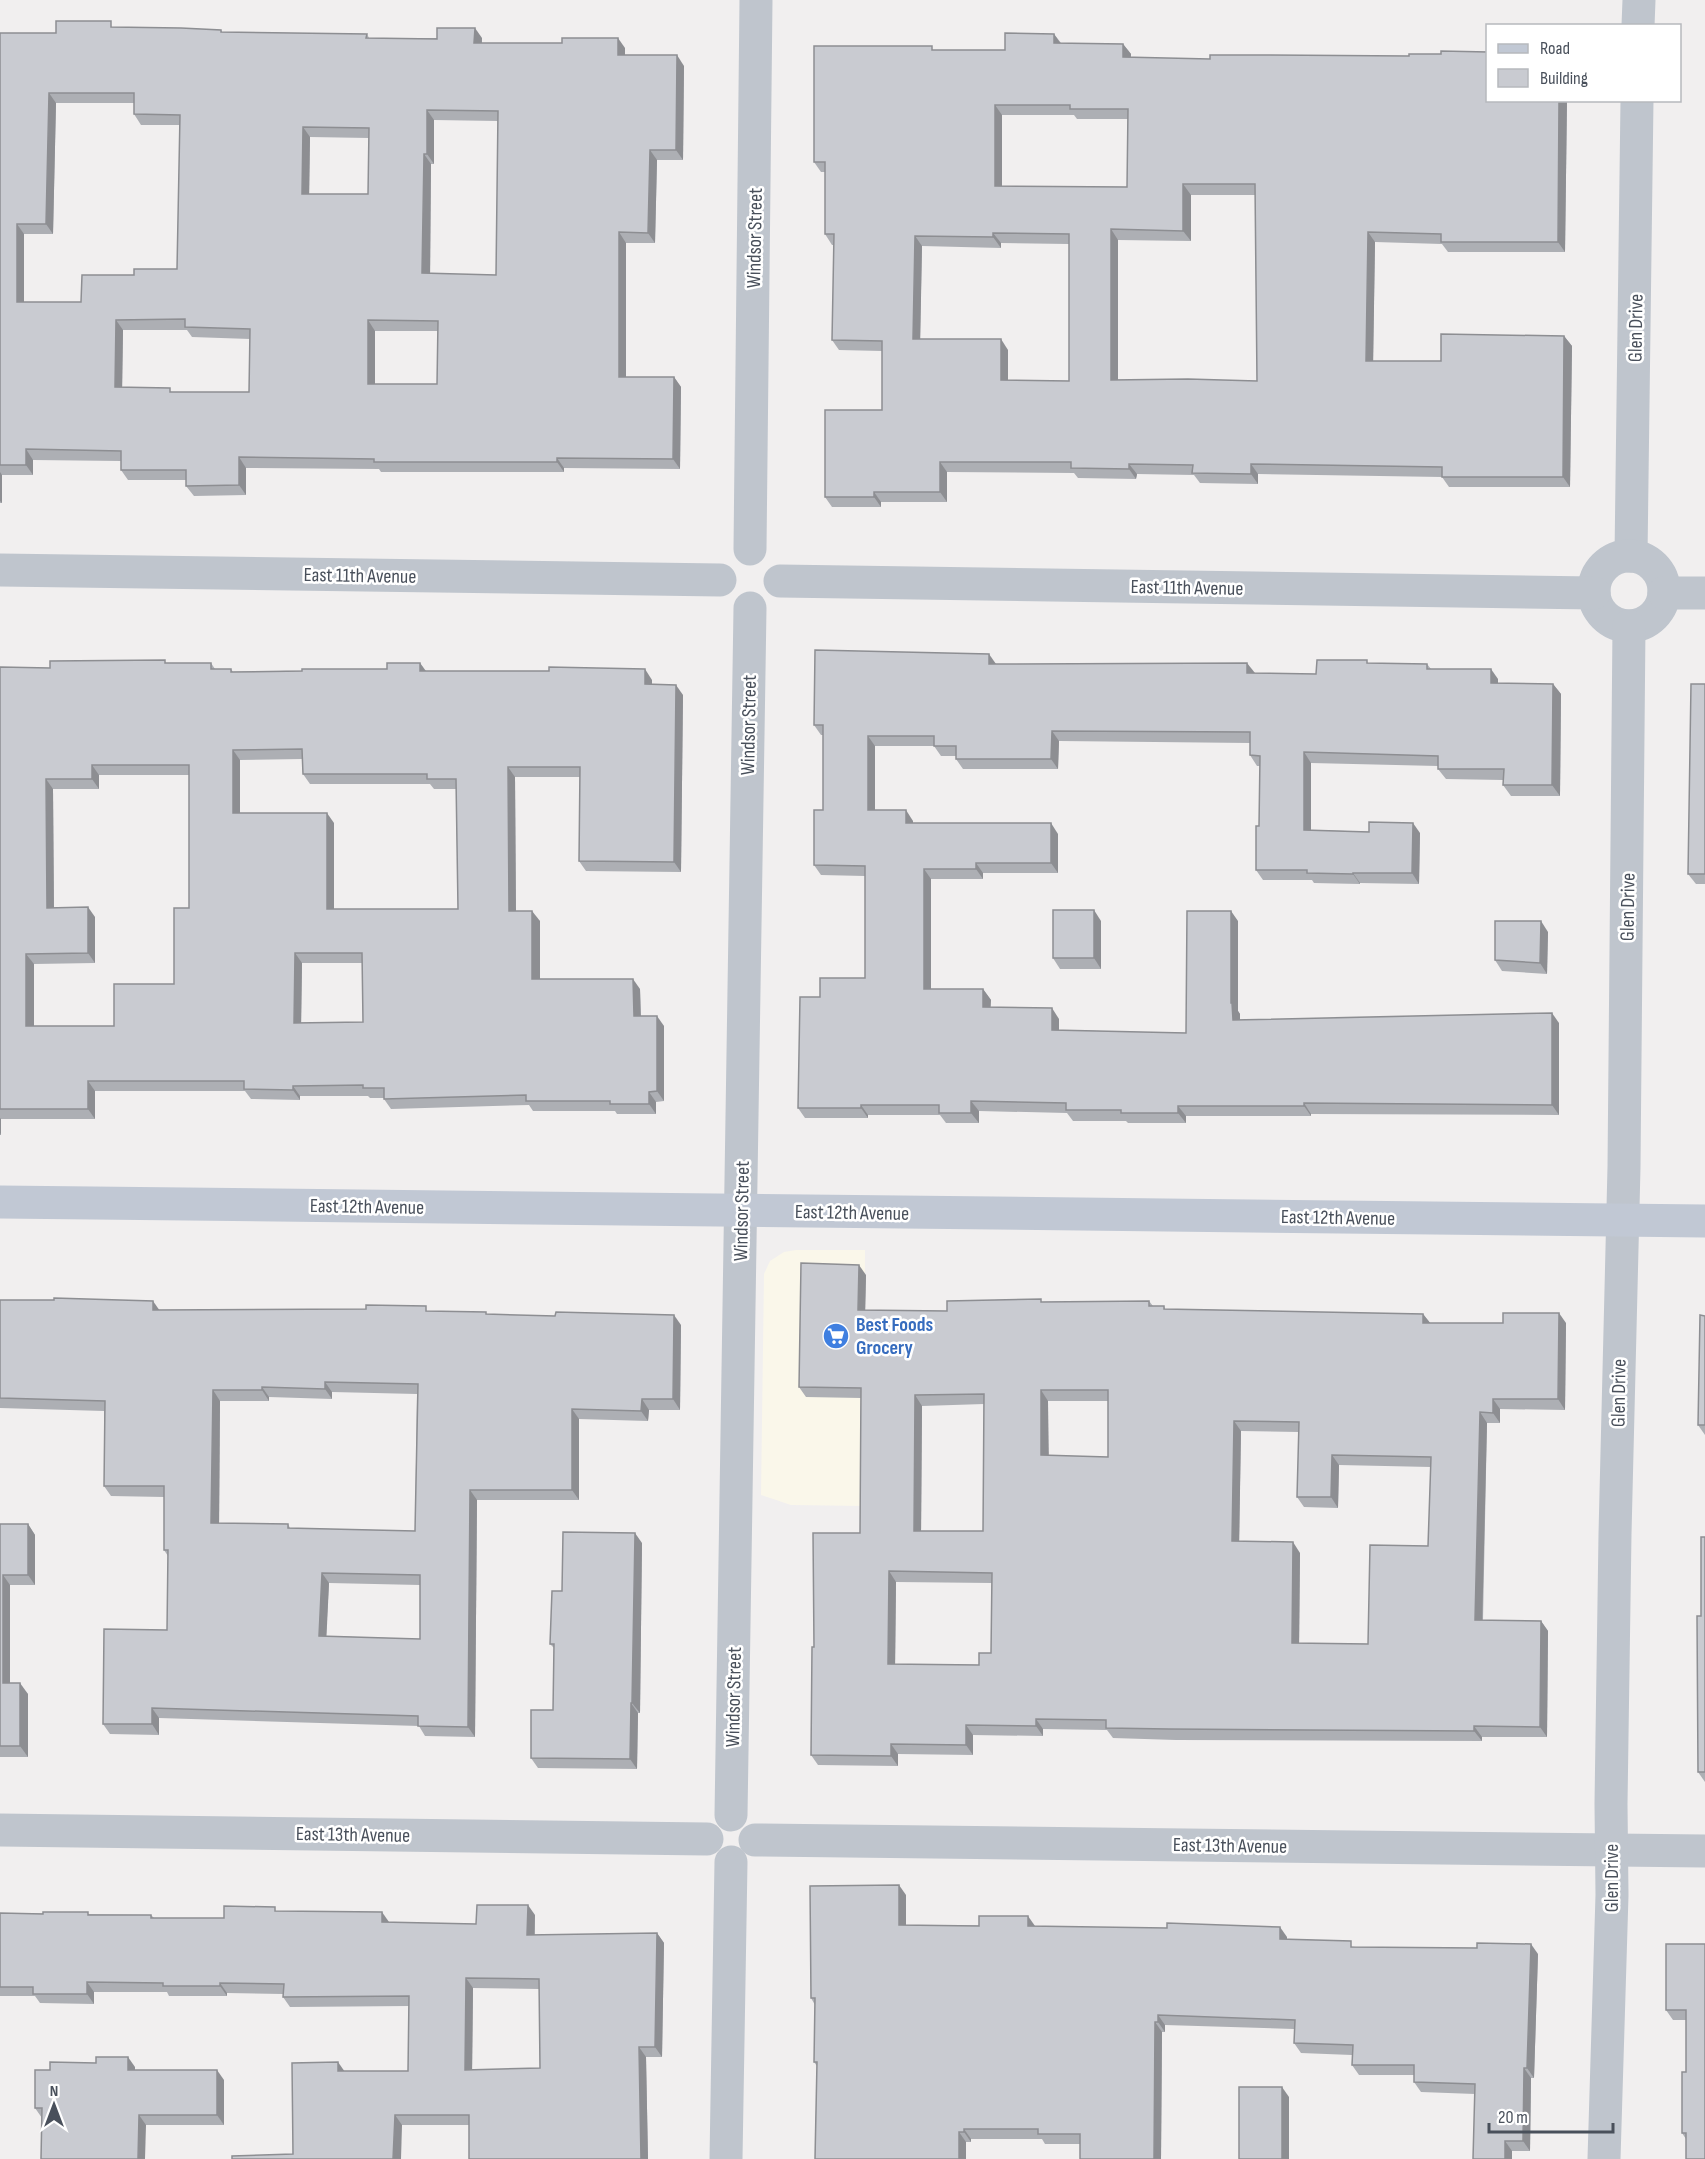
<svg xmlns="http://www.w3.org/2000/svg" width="1705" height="2159" font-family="'Sofia Sans Condensed',sans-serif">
  <rect width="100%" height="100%" fill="#f1efef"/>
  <path fill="#faf7ea" d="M796 1250H865L864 1506 791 1505 761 1495 764 1274 770 1261 784 1252Z"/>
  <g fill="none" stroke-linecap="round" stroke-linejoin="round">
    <g stroke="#bfc5cd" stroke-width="33">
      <path d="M1638 26 1639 0"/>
      <path d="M750 549 756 0"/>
      <path d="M1631 556 1637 100"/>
      <circle cx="1629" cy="591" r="35"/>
      <path d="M0 570 720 580"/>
      <path d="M780 581 1594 593"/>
      <path d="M1664 593H1705"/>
      <path d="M731 1815 750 608"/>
      <path d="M0 1830 707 1839"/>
      <path d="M755 1840 1705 1851"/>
      <path d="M726 2159 731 1862"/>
      <path d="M1604 2159 1612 1895 1611 1804 1615 1534 1624 1167 1629 626"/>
    </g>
    <path stroke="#c1c8d4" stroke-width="33" d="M0 1202 1705 1221"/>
  </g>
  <g fill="#adafb4" fill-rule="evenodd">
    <path d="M116 27 221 30 222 32 367 34 369 38H482V43L625 48V55L684 66 683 160H657L655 243H626V377H674L681 387 680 469 564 468V472H381L379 469 246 468V495L194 496 186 486V480H128L121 470V461L33 460V475H2V503H0V33H56ZM56 103H134V114L141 125H180L177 269 134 275 81 302H24V234H53ZM434 120 498 121 496 275 430 274 431 164H434ZM310 137 369 138 368 194H309ZM123 330H187L192 337 250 339 249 392H173L122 387ZM375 331H438L437 384H375Z"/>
    <path d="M1054 34 1061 43 1123 44 1131 54V57L1488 100H1567L1565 252H1448L1442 244 1375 242 1373 361H1441L1564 336 1572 346 1570 487H1449L1442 477 1258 474V484L1200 483 1194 475 1137 474 1136 479 1078 478 1074 473 947 472V502H881V507H832L825 497 882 410V351L839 350 832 340 834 245H832L825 234V172H821L814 162 936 50H1005ZM1002 115H1074L1077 119H1128L1127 187 1002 186ZM1191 195H1255L1257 381 1118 380V240L1191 241ZM1001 243 1069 244V381L1008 380V350L920 339 922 246 1001 248Z"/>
    <path d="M167 663H211L215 669H231L233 672 387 669 420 663 426 671 652 680V684L683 695 681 872 586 871 579 861 580 777H515L516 911 540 921V979L640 989 641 1016 664 1026V1101L656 1102V1114H617L615 1111H533L529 1105 391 1109 384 1099V1098H370L368 1096H300V1100L251 1099 245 1091H95V1119H1V1135H0V667L50 668ZM302 759 303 774 310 784H430L434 789H456L458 909H334V823L240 813V760ZM99 775H189V908L174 984 114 1026H34V964L95 963V917L54 908 53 789H99ZM302 963H362L363 1022 301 1023Z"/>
    <path d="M1369 663 1427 664 1431 669 1498 679V683L1553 684 1561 694 1560 796H1511L1503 785V780L1446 779 1438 769V766L1311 763V830L1420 833 1419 884 1360 883V884L1314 883 1312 880H1263L1256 870 1259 826 1260 766H1257L1250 755V743L1059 741 1058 769H963L956 759V756H941L934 746H875V810L913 821V823L1058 834V873H983V879H931V989H983L991 1000 990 1008 1059 1019V1030L1186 1033 1238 921V1011L1240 1014V1020L1559 1023V1115L1311 1114V1116H1186V1123H1128L1126 1121H1073L1067 1113 979 1111V1123H946L940 1115H868V1118H805L798 1108 820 997 865 978V876L821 875 814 865 823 810V735H821L814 725 996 664 1255 673 1316 674Z"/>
    <path d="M1705 684V884H1696L1688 874Z"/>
    <path d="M1101 921V969H1060L1053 958Z"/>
    <path d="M1548 932 1547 974 1502 971 1495 960Z"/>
    <path d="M866 1275 865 1310 947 1311 1043 1302 1149 1301 1153 1306H1164L1165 1309 1423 1314 1430 1323H1566L1565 1410 1500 1409V1423H1487L1483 1620 1541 1621 1548 1631 1547 1737H1482V1741L1176 1740 1113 1738 1107 1730 1043 1729V1736L973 1735V1755L898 1754V1766L818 1765 811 1755 814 1647 860 1533 861 1398 806 1397 799 1387ZM1048 1401H1108V1457L1048 1456ZM984 1404 983 1531H921L922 1406ZM1241 1431 1299 1432 1297 1497 1304 1507 1338 1508 1339 1465 1431 1467 1428 1546 1368 1644 1299 1643 1300 1553 1239 1542ZM896 1582 992 1583 991 1653 979 1665 895 1664Z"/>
    <path d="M0 1300 159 1310 429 1311 681 1325 680 1410H649L648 1421 579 1419V1500H477L475 1737 425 1736 419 1726 159 1718V1735L110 1734 103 1724 167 1630 168 1556 164 1550V1497L111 1496 104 1486V1411L0 1408ZM332 1392 417 1394 415 1531 290 1528 288 1524 219 1523 220 1401H269V1397L332 1399ZM329 1583 420 1585V1639L326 1636Z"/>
    <path d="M1705 1316V1435L1698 1425Z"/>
    <path d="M0 1524H28L35 1535V1585H10V1683L28 1694V1757H0Z"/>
    <path d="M1705 1537V1782L1698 1772 1701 1616Z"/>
    <path d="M642 1543 640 1713H638L637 1769 538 1768 531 1758 553 1710 554 1648 550 1644 562 1591Z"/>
    <path d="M906 1895V1925L1035 1926 1287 1937V1939L1356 1947 1538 1954 1534 2078H1531L1530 2151H1512V2159L1475 2094 1421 2092 1414 2082V2075H1359L1352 2065V2055L1301 2053 1294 2043V2029L1165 2025V2032H1162L1161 2159H1080V2144H1045L1042 2139H971V2142H966V2159H815L817 2066 814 2062 815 2005 811 1998Z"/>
    <path d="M278 1911 389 1922 476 1924 535 1915V1935L657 1933 664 1943 662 2057H646L648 2159H469V2125H402L293 2154 344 2071H408L409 2006 290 2007 283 1997V1994L227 1993V1996H169L167 1992H94V2004L40 2003 35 1996H0V1913L151 1915 154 1918H224ZM473 1988 539 1989 540 2068 472 2070Z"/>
    <path d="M1705 1944 1686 2139 1682 2133 1686 2072V2020H1673L1666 2010Z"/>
    <path d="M135 2067V2070L224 2080V2125H146L42 2118 35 2108Z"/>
  </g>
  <g fill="#8d8e92">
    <path d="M475 28 482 38 481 53 474 43Z"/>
    <path d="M1054 34 1061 44 1054 43Z"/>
    <path d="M618 38 625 48V66L618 55Z"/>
    <path d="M1123 44 1131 54 1130 67 1123 57Z"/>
    <path d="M677 55 684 66 683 160 676 150Z"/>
    <path d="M49 93 56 103 53 234 46 224Z"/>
    <path d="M1559 100H1567L1565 252 1558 242Z"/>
    <path d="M995 105 1002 115V196L995 186Z"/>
    <path d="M427 110 434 120V164L427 154Z"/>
    <path d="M303 127 310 137 309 204 302 194Z"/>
    <path d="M650 150 657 160 655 243 648 233Z"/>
    <path d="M424 154 431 164 430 284 422 273Z"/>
    <path d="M1183 184 1191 195V241L1183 231Z"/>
    <path d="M17 224 24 234V312L17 302Z"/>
    <path d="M1111 229 1118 240V390L1111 380Z"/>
    <path d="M619 232 626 243V387L619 377Z"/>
    <path d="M1368 232 1375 242 1373 371 1366 361Z"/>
    <path d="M993 233 1001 243V248L993 237Z"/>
    <path d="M915 236 922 246 920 350 913 339Z"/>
    <path d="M116 320 123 330 122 397 115 387Z"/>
    <path d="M368 320 375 331V394L368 384Z"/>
    <path d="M1564 336 1572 346 1570 487 1563 477Z"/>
    <path d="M1001 339 1008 350V390L1001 380Z"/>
    <path d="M674 377 681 387 680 469 673 459Z"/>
    <path d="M26 449 33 460V475L26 465Z"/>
    <path d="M239 457 246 468V495L239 485Z"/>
    <path d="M557 458 564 468V472L557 462Z"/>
    <path d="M940 462 947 472V502L940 492Z"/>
    <path d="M1129 464 1137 474 1136 479 1129 469Z"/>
    <path d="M1251 464 1258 474V484L1251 474Z"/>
    <path d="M0 472 2 475V503L0 501Z"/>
    <path d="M874 492 881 502V507L874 497Z"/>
    <path d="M989 654 996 664H989Z"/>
    <path d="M420 663 427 673 420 671Z"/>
    <path d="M1247 663 1255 673H1247Z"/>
    <path d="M645 669 652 680V694L645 684Z"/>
    <path d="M1491 669 1498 679V693L1491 683Z"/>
    <path d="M1553 684 1561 694 1560 796 1552 785Z"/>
    <path d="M676 685 683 695 681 872 674 862Z"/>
    <path d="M1052 731 1059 741 1058 769 1051 759Z"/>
    <path d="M868 736 875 746V821L868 810Z"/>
    <path d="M233 750 240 760V823L233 813Z"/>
    <path d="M1304 752 1311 763V840L1304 830Z"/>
    <path d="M92 765 99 775V789L92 779Z"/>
    <path d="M508 767 515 777 516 921 509 911Z"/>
    <path d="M46 779 53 789 54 918 47 908Z"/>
    <path d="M906 810 913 821V834L906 823Z"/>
    <path d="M327 813 334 823V919L327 909Z"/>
    <path d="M1051 823 1058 834V873L1051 863Z"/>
    <path d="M1413 823 1420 833 1419 884 1412 873Z"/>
    <path d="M976 863 983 873V879L976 869Z"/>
    <path d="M924 869 931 879V1000L924 989Z"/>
    <path d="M1353 873 1360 883V884L1353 874Z"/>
    <path d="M88 907 95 917V963L88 953Z"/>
    <path d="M1094 910 1101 921V969L1094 958Z"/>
    <path d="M532 911 540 921V989L532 979Z"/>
    <path d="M1231 911 1238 921V1011L1240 1014V1030L1233 1020 1231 1003Z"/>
    <path d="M1541 921 1548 932 1547 974 1540 963Z"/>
    <path d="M295 953 302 963 301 1033 294 1023Z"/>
    <path d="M26 954 34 964V1037L26 1026Z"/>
    <path d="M633 979 640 989 641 1026 634 1016Z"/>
    <path d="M983 989 991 1000 990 1018 983 1007Z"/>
    <path d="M1052 1008 1059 1019V1041L1052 1030Z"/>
    <path d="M1552 1013 1559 1023V1115L1552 1105Z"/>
    <path d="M657 1016 664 1026V1101L657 1091Z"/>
    <path d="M88 1081 95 1091V1119L88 1109Z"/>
    <path d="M293 1086 300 1096V1100L293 1090Z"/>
    <path d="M649 1092 656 1102V1114L649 1104Z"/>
    <path d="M971 1101 979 1111V1123L971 1113Z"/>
    <path d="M1304 1103 1311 1114V1116L1304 1106Z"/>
    <path d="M861 1105 868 1115V1118L861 1108Z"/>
    <path d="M1178 1106 1186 1116V1123L1178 1113Z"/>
    <path d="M0 1118 1 1119V1135L0 1133Z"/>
    <path d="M859 1265 866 1275 865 1320 858 1310Z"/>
    <path d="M153 1301 160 1311 153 1310Z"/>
    <path d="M1559 1313 1566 1323 1565 1410 1558 1399Z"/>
    <path d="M1423 1314 1431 1324 1423 1323Z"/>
    <path d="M674 1315 681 1325 680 1410 673 1399Z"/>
    <path d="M325 1382 332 1392V1399L325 1389Z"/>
    <path d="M262 1387 269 1397V1401L262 1390Z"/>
    <path d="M213 1390 220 1401 219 1534 211 1523Z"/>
    <path d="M1041 1390 1048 1401 1049 1466 1041 1455Z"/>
    <path d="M915 1395 922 1406 921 1541 914 1531Z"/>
    <path d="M642 1399 649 1410 648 1421 641 1411Z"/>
    <path d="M1493 1399 1500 1409V1423L1493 1413Z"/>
    <path d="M572 1409 579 1419V1500L572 1490Z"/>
    <path d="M1480 1412 1487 1423 1482 1630 1475 1620Z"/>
    <path d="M1234 1421 1241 1431 1239 1552 1232 1541Z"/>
    <path d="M1332 1455 1339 1465 1338 1508 1331 1497Z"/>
    <path d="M470 1490 477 1500 475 1737 468 1727Z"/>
    <path d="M28 1524 35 1535V1585L28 1575Z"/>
    <path d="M635 1533 642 1543 640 1713 632 1703Z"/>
    <path d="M1293 1542 1300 1553 1299 1653 1292 1643Z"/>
    <path d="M889 1571 896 1582 895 1674 888 1664Z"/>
    <path d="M322 1573 329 1583 326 1646 319 1636Z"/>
    <path d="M3 1575 10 1585V1694L3 1683Z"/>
    <path d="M1541 1621 1548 1631 1547 1737 1540 1727Z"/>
    <path d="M20 1683 28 1694V1757L20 1746Z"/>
    <path d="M631 1703 638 1713 637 1769 630 1759Z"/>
    <path d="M152 1708 159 1718V1735L152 1724Z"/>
    <path d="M1036 1719 1043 1729V1736L1036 1726Z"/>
    <path d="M966 1725 973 1735V1755L966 1745Z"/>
    <path d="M1474 1726 1482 1737V1741L1474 1731Z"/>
    <path d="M891 1744 898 1754V1766L891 1756Z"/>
    <path d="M899 1885 906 1895V1935L899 1925Z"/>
    <path d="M528 1905 535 1915 534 1945 527 1935Z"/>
    <path d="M382 1912 389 1922H382Z"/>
    <path d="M1028 1916 1035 1926H1028Z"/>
    <path d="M1280 1927 1287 1937V1949L1280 1939Z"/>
    <path d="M657 1933 664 1943 662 2057 655 2047Z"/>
    <path d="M1531 1944 1538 1954 1534 2078 1527 2068Z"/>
    <path d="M466 1978 473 1988 472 2080 465 2070Z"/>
    <path d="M87 1982 94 1992V2004L87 1994Z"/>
    <path d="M220 1983 227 1993V1996L220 1986Z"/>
    <path d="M1158 2015 1165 2025V2032L1158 2022Z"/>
    <path d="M1155 2022 1162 2032 1161 2159H1154Z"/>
    <path d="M639 2047 646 2057 648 2159H641Z"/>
    <path d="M128 2057 135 2067V2080L128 2070Z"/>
    <path d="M338 2062 345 2072 338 2071Z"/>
    <path d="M1524 2068 1531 2078 1530 2151 1523 2141Z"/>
    <path d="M217 2070 224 2080V2125L217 2115Z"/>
    <path d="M1282 2087 1289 2097V2159H1282Z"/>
    <path d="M139 2115 146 2125 145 2159H138Z"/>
    <path d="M395 2115 402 2125 401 2159H393Z"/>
    <path d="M964 2129 971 2139V2142L964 2132Z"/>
    <path d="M959 2132 966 2142V2159H959Z"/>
    <path d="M1505 2141 1512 2151V2159H1505Z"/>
  </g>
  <g fill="#c9cbd1" stroke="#8d8e92" stroke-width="1.5" fill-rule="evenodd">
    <path d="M56 21H111V27L181 28 221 30V32L367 34 366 38 437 39V28H475L474 43H562V38H618V55H677L676 150H650L648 233 619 232V377H674L673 459 557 458V462H374V459L239 457V485L186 486V470H121V451L26 449V465H0V33H56ZM49 93H134V114L180 115 177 269H134V275H82L81 302H17V224H46ZM427 110 498 111 496 275 422 273 424 154H427ZM303 127 369 128 368 194H302ZM185 319V327L250 329 249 392H170V388L115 387 116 320ZM368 320 438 321 437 384H368Z"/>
    <path d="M1005 33 1054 34V43L1123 44V57L1210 59V55H1254L1409 56V54H1441V51L1488 52V100H1559L1558 242H1441V234L1368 232 1366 361H1441V334L1564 336 1563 477H1442V467L1251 464V474L1192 473 1193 465 1129 464V469L1071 468V462H940V492H874V497H825V410H882V341L832 340 834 234H825V162H814V46H932V50H1005ZM995 105H1070V109H1128L1127 187 995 186ZM1183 184H1255L1257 381 1188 379 1111 380V229L1183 231ZM993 233 1069 234V381L1001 380V339H913L915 236 993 237Z"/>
    <path d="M815 650 989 654V664L1247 663V673L1316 674 1317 660H1367V663L1427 664V669H1491V683L1553 684 1552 785H1503L1504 769H1438V756L1304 752V830L1369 832V822L1413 823 1412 873H1353V874L1307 873V870H1256V826H1259L1260 756 1250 755V732L1052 731 1051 759H956V746H934V736H868V810H906V823H1051V863H976V869H924V989H983V1007L1052 1008V1030L1186 1033 1187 911H1231V1003H1232L1233 1020 1552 1013V1105L1304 1103V1106H1178V1113H1121V1110H1066V1103L971 1101V1113H939V1105H861V1108H798L800 997H820V978H865V866L814 865V810H823V725H814Z"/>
    <path d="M165 660V663H211V669H231V672L302 671V669H387V663H420V671H549V667L645 669V684L676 685 674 862 579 861 580 767H508L509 911H532V979H633L634 1016H657V1091L649 1092V1104H610V1101H526V1095L384 1099V1088H363V1085L293 1086V1090L244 1089V1081H88V1109H0V667L50 668V661ZM302 749 303 774H427V779H456L458 909H327V813H233V750ZM92 765H189V908H174V984H114V1026H26V954L88 953V907L47 908 46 779H92ZM295 953H362L363 1022 294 1023Z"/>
    <path d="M1691 684H1705V874H1688Z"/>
    <rect x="1053" y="910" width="41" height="48"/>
    <path d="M1495 921H1541L1540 963 1495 960Z"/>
    <path d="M801 1263 859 1265 858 1310 947 1311V1301L1041 1299V1302L1149 1301V1306H1164V1309L1423 1314V1323H1503V1313H1559L1558 1399H1493V1413L1480 1412 1475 1620 1541 1621 1540 1727 1474 1726V1731L1169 1729 1106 1728V1720L1036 1719V1726L966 1725V1745L891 1744V1756L811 1755 812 1647H814L813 1533H860L861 1388 799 1387ZM1041 1390H1108V1457L1041 1455ZM984 1394 983 1531H914L915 1395ZM1234 1421 1299 1422 1297 1497H1331L1332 1455 1431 1457 1428 1546 1370 1545 1368 1644 1292 1643 1293 1542 1232 1541ZM889 1571 992 1573 991 1653H979V1665L888 1664Z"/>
    <path d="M54 1298 153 1301V1310L366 1309V1305L426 1306V1311L486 1312V1314L555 1316 556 1312 674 1315 673 1399H642L641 1411 572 1409V1490H470L468 1727 418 1726V1716L152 1708V1724H103L104 1629 167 1630 168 1550H164V1486H104L105 1401 0 1398V1300H54ZM325 1382 418 1384 415 1531 288 1528V1524L211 1523 213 1390H262V1387L325 1389ZM322 1573 420 1575V1639L319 1636Z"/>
    <path d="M1700 1315 1705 1316V1425H1698Z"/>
    <path d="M0 1524H28V1575H3V1683H20V1746H0Z"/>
    <path d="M563 1532 635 1533 632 1703H631L630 1759 531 1758V1710H553L554 1644H550L552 1591H562Z"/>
    <path d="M1701 1537H1705V1772H1698L1697 1616H1701Z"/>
    <path d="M899 1885V1925L979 1926V1916H1028V1926L1167 1928V1923L1280 1927V1939L1351 1941V1947L1477 1948V1943L1531 1944 1527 2068H1524L1523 2141H1505V2159H1473L1475 2084 1414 2082V2065H1352L1353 2045 1294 2043 1295 2020 1158 2015V2022H1155L1154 2159H1080V2134H1038V2129H964V2132H959V2159H815L817 2062H814L815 1998H811L810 1886Z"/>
    <path d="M477 1905H528L527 1935 657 1933 655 2047H639L641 2159H469V2115H395L393 2159H232V2156L293 2154 292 2063 338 2062V2071H408L409 1996 283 1997 284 1984 220 1983V1986H163V1983L87 1982V1994H33V1987H0V1913L43 1914V1912H88V1915H151V1918H224V1906L275 1907V1911L382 1912V1922L476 1924ZM466 1978 539 1979 540 2068 465 2070Z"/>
    <path d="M1666 1944H1705V2159H1686V2133H1682V2072H1686V2010H1666Z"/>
    <path d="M96 2057H128V2070H217V2115H139L138 2159H41L42 2108H35V2070H50V2062L96 2063Z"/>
    <rect x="1239" y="2087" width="43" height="72"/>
  </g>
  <defs>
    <symbol id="supermarket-disc" viewBox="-11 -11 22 22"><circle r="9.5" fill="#3f7fe0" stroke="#fff"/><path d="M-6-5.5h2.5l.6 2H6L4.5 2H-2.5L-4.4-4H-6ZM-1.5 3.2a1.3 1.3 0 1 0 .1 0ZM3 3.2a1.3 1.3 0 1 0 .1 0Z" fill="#fff"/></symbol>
  </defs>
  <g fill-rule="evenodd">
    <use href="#supermarket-disc" x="821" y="1321" width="30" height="30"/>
  </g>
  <g text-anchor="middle" stroke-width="5" stroke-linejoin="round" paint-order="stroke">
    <g font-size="20" fill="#49505b" stroke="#fff">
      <text transform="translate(754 238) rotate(-89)" y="7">Windsor Street</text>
      <text transform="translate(1635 328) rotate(-89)" y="7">Glen Drive</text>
      <text transform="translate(360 575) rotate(1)" y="7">East 11th Avenue</text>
      <text transform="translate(1187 587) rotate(1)" y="7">East 11th Avenue</text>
      <text transform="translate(748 725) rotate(-89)" y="7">Windsor Street</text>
      <text transform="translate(1627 907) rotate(-89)" y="7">Glen Drive</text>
      <text transform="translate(367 1206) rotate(1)" y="7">East 12th Avenue</text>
      <text transform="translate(741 1211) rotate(-89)" y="7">Windsor Street</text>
      <text transform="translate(852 1212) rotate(1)" y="7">East 12th Avenue</text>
      <text transform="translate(1338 1217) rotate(1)" y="7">East 12th Avenue</text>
      <text transform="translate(1618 1393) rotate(-89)" y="7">Glen Drive</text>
      <text transform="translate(733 1697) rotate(-89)" y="7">Windsor Street</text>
      <text transform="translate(353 1834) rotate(1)" y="7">East 13th Avenue</text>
      <text transform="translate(1230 1845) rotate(1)" y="7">East 13th Avenue</text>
      <text transform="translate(1611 1878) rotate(-90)" y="7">Glen Drive</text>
    </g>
    <g font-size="20" font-weight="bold" fill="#366cbe" stroke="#fff" text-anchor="start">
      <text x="856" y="1331">Best Foods<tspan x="856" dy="23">Grocery</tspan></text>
    </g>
  </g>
  <rect x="1486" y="24" width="195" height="78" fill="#ffffff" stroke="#b6b9bd" stroke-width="1.5"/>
  <rect x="1498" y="44" width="30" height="9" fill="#c1c8d4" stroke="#b6b9bd" stroke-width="1.5"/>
  <text x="1540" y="54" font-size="18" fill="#49505b">Road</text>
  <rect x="1498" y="69" width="30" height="18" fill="#c9cbd1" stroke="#b6b9bd" stroke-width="1.5"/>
  <text x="1540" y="84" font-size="18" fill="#49505b">Building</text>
  <g transform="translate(54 2105)" stroke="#ffffff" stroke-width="4.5" paint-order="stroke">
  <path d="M0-4.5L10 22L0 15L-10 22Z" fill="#49505b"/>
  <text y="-9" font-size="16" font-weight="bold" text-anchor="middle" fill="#49505b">N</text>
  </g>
  <path d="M1489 2123v9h124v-9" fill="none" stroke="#49505b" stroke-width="3"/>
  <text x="1498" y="2123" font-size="18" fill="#49505b" stroke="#ffffff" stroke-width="4.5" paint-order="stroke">20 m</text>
</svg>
